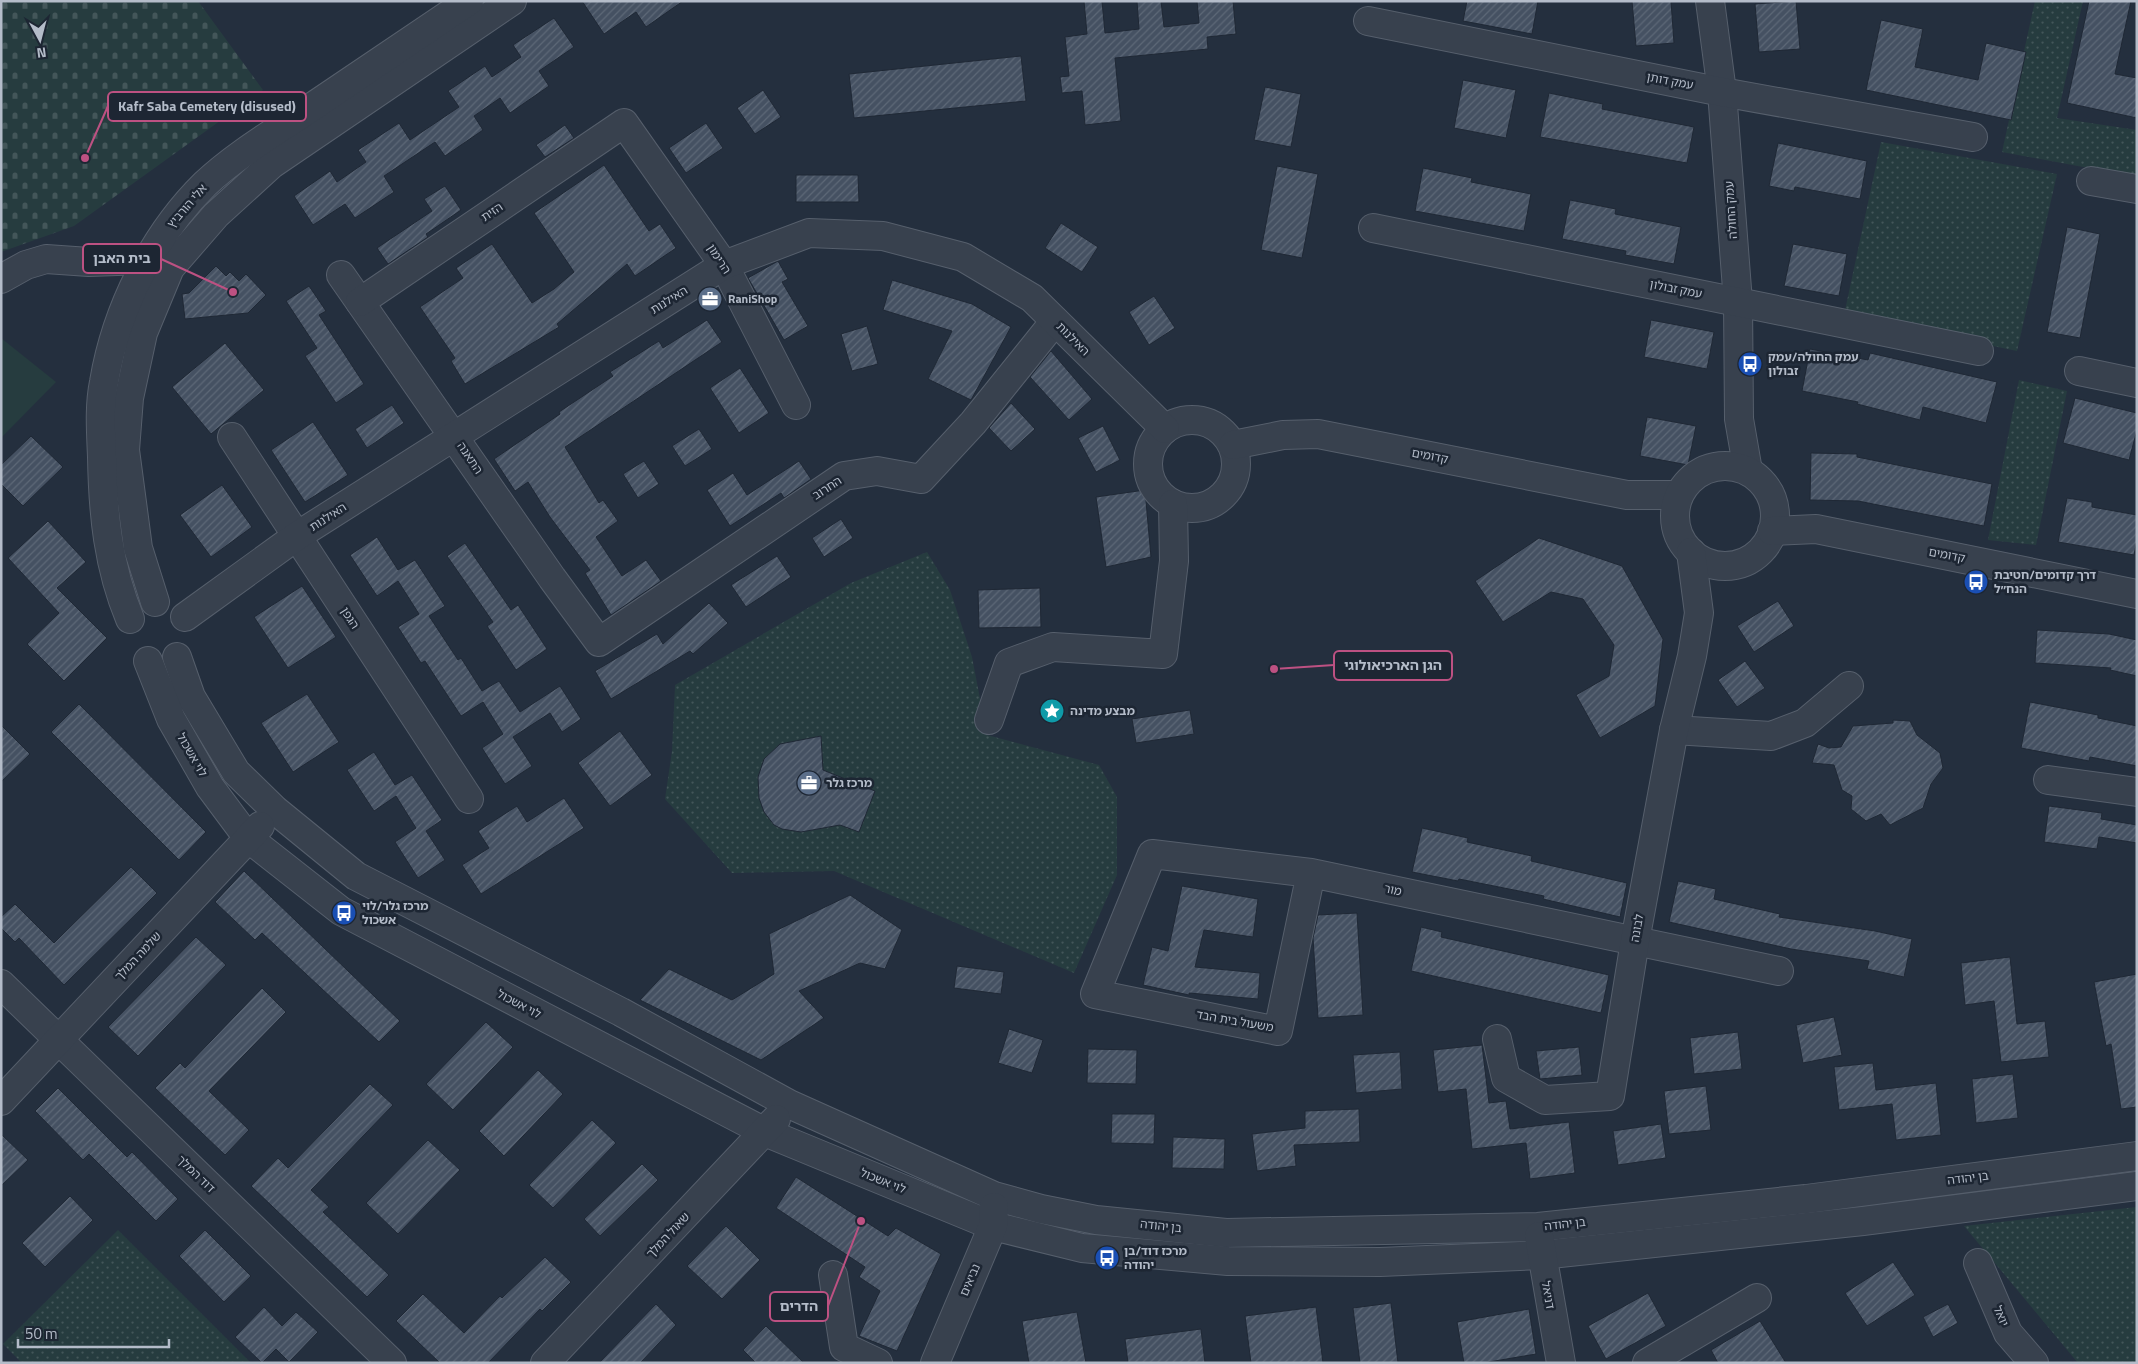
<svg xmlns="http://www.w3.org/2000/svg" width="2138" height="1364" font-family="'Titillium Web','Noto Sans Hebrew',sans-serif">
  <defs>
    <pattern id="green-dots" width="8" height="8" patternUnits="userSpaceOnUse" patternTransform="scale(1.25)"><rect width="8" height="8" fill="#263c3f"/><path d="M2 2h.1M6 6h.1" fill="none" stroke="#435659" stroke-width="1.8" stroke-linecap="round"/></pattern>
    <pattern id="cemetery-stones" width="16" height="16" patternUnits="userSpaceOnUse" patternTransform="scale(1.25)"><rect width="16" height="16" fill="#263c3f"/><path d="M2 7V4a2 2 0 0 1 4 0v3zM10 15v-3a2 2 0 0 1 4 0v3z" fill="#435659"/></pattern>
    <pattern id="building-hatch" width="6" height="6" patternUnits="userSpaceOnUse" patternTransform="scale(1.25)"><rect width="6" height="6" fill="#455162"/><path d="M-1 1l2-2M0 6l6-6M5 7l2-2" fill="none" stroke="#5d6877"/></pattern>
  </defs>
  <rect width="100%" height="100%" fill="#242f3e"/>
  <g fill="url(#green-dots)">
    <path d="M2035 1H2083L2057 118 2137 130V177L2002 152Z"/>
    <path d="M1881 142 2057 174 2017 351 1844 315Z"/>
    <path d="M2019 380 2067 391 2036 545 1988 540Z"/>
    <path d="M927 552 950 590 972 657 987 735 1099 765 1117 797V875L1074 973 834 871 732 873 665 799 672 751 675 685 851 583Z"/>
    <path d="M2137 1207V1363H2078L1964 1226Z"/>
    <path d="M118 1230 251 1363H22L3 1344Z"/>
  </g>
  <path fill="url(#cemetery-stones)" d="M1 1H198L263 90 74 226 1 252Z"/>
  <path fill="#263c3f" d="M1 338 56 382 1 438Z"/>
  <g fill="url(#building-hatch)" stroke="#1f2835">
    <path d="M582 1H683L646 27 636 12 604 34Z"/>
    <path d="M1084 1H1102L1105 33 1139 29 1137 1H1161L1164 27 1199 23 1197 1H1233L1236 34 1207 37 1208 49 1115 58 1121 121 1085 125 1082 91 1062 93 1060 77 1069 76 1065 37 1087 34Z"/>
    <path d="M1467 1H1538L1532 34 1463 21Z"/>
    <path d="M1632 1H1671L1674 43 1636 46Z"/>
    <path d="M1796 1 1800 49 1759 52 1755 4Z"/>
    <path d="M2089 1H2131L2115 74 2137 78V118L2067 103Z"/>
    <path d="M554 18 574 47 539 71 549 86 510 113 500 98 474 116 483 130 445 156 435 142 384 176 394 192 355 218 345 204 313 225 294 196 330 171 337 182 366 162 358 150 399 123 410 140 459 107 448 91 485 66 492 77 521 57 513 45Z"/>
    <path d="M1881 20 1923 29 1915 67 1978 80 1986 43 2026 52 2011 120 1866 90Z"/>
    <path d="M1021 56 1026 101 854 118 849 74Z"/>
    <path d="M1463 80 1516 90 1506 138 1454 128Z"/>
    <path d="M1265 87 1301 94 1291 147 1254 140Z"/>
    <path d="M763 90 781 117 755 134 737 108Z"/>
    <path d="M1549 93 1603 104 1602 109 1694 127 1687 163 1540 137Z"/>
    <path d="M706 123 723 148 686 173 669 148Z"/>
    <path d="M565 125 574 138 545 157 536 145Z"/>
    <path d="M1778 143 1867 161 1860 199 1795 187 1794 191 1769 186Z"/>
    <path d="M604 165 649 231 660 224 676 248 635 276 627 264 557 324 559 327 465 384 451 361 455 358 420 307 463 278 456 268 492 244 532 303 554 289 574 272 534 213Z"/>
    <path d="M1277 166 1318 174 1302 258 1261 250Z"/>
    <path d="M1423 168 1472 178 1471 182 1531 194 1524 231 1415 211Z"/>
    <path d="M796 175H858L859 202H796Z"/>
    <path d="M445 186 461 210 426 234 428 237 388 264 377 248 432 211 424 199Z"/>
    <path d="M1570 200 1616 209 1615 214 1681 227 1674 264 1625 255 1626 251 1562 239Z"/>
    <path d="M1061 223 1098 247 1082 272 1045 248Z"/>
    <path d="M2067 227 2100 234 2080 338 2047 332Z"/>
    <path d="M1793 244 1847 254 1839 296 1784 286Z"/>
    <path d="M778 261 788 279 782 282 808 326 784 340 748 278Z"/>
    <path d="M216 266 226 276 230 272 239 281 246 274 266 295 248 313 185 319 182 294 189 293Z"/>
    <path d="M892 280 972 304 1011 327 971 400 928 379 952 331 883 310Z"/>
    <path d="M309 286 326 311 319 315 364 384 336 403 305 356 317 348 286 301Z"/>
    <path d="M1154 296 1175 328 1149 345 1129 312Z"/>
    <path d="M707 320 722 342 565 447 599 503 603 500 618 521 596 537 622 576 646 560 661 581 611 615 585 573 590 570 550 517 528 482 515 491 494 459 560 414 559 412 613 376 610 372 659 341 663 348Z"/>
    <path d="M1651 320 1714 332 1707 369 1644 357Z"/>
    <path d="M867 326 878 364 852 371 841 334Z"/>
    <path d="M225 343 264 390 211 434 172 387Z"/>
    <path d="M1810 349 1868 360 1870 353 1997 382 1986 423 1923 407 1920 420 1857 404 1858 402 1802 391Z"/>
    <path d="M1051 351 1092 399 1069 420 1030 377Z"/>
    <path d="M740 368 769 413 739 433 710 388Z"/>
    <path d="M2075 398 2137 413V430L2129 460 2063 443Z"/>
    <path d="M1011 403 1035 429 1011 451 989 428Z"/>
    <path d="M392 405 404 423 367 448 355 429Z"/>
    <path d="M1647 417 1696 426 1688 465 1640 456Z"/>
    <path d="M313 422 348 475 305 502 271 450Z"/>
    <path d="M1103 426 1120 460 1096 472 1078 438Z"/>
    <path d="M699 429 712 449 685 466 672 446Z"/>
    <path d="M31 436 63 467 23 506 1 484V465Z"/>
    <path d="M1811 453 1857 454V457L1992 484 1984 526 1858 501 1810 500Z"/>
    <path d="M644 461 659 484 638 498 623 474Z"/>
    <path d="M799 461 811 479 784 498 781 493 730 526 707 490 733 473 747 495Z"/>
    <path d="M222 485 252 527 211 557 180 515Z"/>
    <path d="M1145 490 1151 557 1106 567 1096 497Z"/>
    <path d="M2067 498 2092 502V507L2137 515V540L2134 555 2058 542Z"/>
    <path d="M841 519 853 538 824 557 812 538Z"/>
    <path d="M48 521 86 562 57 588 107 638 64 681 27 644 59 613 8 558Z"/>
    <path d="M377 537 398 570 415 560 445 606 429 616 458 660 461 658 482 691 499 681 520 712 560 686 581 719 562 732 550 713 513 737 532 766 505 784 482 748 503 734 483 702 461 716 425 661 421 663 398 627 419 614 398 581 377 596 350 555Z"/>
    <path d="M1539 538 1622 566 1663 639 1655 706 1600 738 1576 695 1609 676 1614 645 1583 599 1551 592 1503 622 1475 581Z"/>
    <path d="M465 543 511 610 518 605 547 649 516 670 487 626 493 622 447 556Z"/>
    <path d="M777 556 791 577 746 607 731 585Z"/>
    <path d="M302 586 336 637 288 668 254 617Z"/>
    <path d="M1040 588 1041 627 979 628 978 590Z"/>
    <path d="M1778 601 1794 626 1754 652 1737 626Z"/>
    <path d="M709 603 728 623 693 654 690 651 611 699 595 671 657 634 663 644Z"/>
    <path d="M2037 630 2109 634 2137 640V676L2110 670 2111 668 2035 663Z"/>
    <path d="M1745 661 1765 688 1737 707 1718 680Z"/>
    <path d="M307 694 339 742 293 772 261 723Z"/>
    <path d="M2030 702 2098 715V718L2137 726V766L2090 757 2089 761 2021 748Z"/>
    <path d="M79 704 206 832 179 860 51 732Z"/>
    <path d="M1190 710 1194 734 1136 743 1132 719Z"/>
    <path d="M1893 720 1910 721 1917 735 1940 753 1943 768 1931 784 1923 808 1890 825 1881 814 1866 821 1851 809 1852 796 1842 790 1834 765 1812 763 1818 744 1829 748 1841 747 1853 726 1893 723Z"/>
    <path d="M1 725 30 754 1 782Z"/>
    <path d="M620 731 652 775 610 806 578 763Z"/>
    <path d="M821 736 823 770 875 791 859 832 840 825 801 832 782 829 774 825 764 812 759 798 758 777 764 759 780 744Z"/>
    <path d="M374 752 395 785 412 775 442 820 426 831 445 860 418 878 395 842 416 828 396 796 374 811 347 770Z"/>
    <path d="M564 798 584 828 481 894 462 865 489 848 478 831 517 806 527 822Z"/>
    <path d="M2049 806 2102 813 2101 819 2137 825V843L2099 837 2097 849 2044 842Z"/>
    <path d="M1422 828 1468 838 1467 842 1532 856 1531 861 1627 883 1620 917 1543 899 1544 896 1459 879 1458 881 1412 872Z"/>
    <path d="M131 867 157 893 64 985 19 938 15 942 1 928V917L15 904 54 943Z"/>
    <path d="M244 871 400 1021 379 1042 262 933 255 940 215 902Z"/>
    <path d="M1678 881 1716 889 1714 899 1780 914 1779 917 1875 931 1912 939 1904 977 1867 969 1869 961 1791 949 1669 922Z"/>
    <path d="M1182 886 1258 899 1253 937 1204 930 1195 967 1260 973 1258 999 1189 993V995L1143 985 1152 947 1168 951Z"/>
    <path d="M850 895 902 930 885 969 860 963 799 991 824 1018 761 1060 640 1000 669 969 732 1000 774 974 769 934Z"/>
    <path d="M1357 913 1363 1015 1318 1018 1313 938 1318 915Z"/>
    <path d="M1421 927 1442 932 1441 937 1609 975 1601 1013 1411 971Z"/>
    <path d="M196 937 226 965 138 1056 108 1027Z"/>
    <path d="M2010 957 2017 1024 2045 1021 2049 1057 2001 1062 1994 1001 1965 1005 1961 963Z"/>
    <path d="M957 966 1004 972 1001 994 954 988Z"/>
    <path d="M2137 974V1107L2121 1109 2111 1044 2106 1046 2094 982Z"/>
    <path d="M262 988 286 1012 209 1091 249 1130 225 1155 155 1088 180 1063 185 1068Z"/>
    <path d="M1834 1017 1842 1055 1803 1063 1796 1025Z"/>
    <path d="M486 1022 513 1047 453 1110 426 1084Z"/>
    <path d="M1009 1029 1043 1040 1032 1073 998 1063Z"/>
    <path d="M1738 1032 1742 1069 1694 1074 1690 1038Z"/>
    <path d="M1482 1045 1489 1103 1506 1101 1510 1129 1569 1122 1575 1173 1530 1179 1526 1143 1472 1149 1466 1089 1438 1092 1433 1050Z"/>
    <path d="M1579 1047 1582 1075 1540 1079 1536 1051Z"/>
    <path d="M1088 1049 1137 1050 1136 1084 1087 1083Z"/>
    <path d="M1400 1052 1402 1089 1356 1093 1353 1055Z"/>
    <path d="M1873 1063 1876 1090 1936 1083 1941 1135 1896 1140 1892 1104 1839 1110 1834 1067Z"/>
    <path d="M538 1070 563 1094 504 1156 479 1131Z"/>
    <path d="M2013 1074 2018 1118 1976 1123 1972 1079Z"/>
    <path d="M370 1084 393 1105 311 1190 329 1207 323 1212 389 1275 367 1297 251 1186 278 1158 288 1168Z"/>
    <path d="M1706 1086 1711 1130 1669 1134 1664 1091Z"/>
    <path d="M58 1088 127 1157 132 1152 178 1199 156 1221 89 1154 83 1160 35 1111Z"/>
    <path d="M1359 1109 1360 1142 1294 1145 1296 1166 1257 1171 1252 1134 1305 1128V1111Z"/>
    <path d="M1112 1114H1155L1154 1144 1111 1143Z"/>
    <path d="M592 1120 616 1143 553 1208 529 1185Z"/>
    <path d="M1661 1124 1666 1158 1618 1165 1613 1131Z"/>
    <path d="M1 1134 28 1160 1 1186Z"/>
    <path d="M1173 1137 1225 1139 1224 1169 1172 1168Z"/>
    <path d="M428 1140 460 1170 398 1234 366 1203Z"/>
    <path d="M642 1164 658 1180 600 1236 584 1219Z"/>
    <path d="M796 1177 888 1236 896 1228 941 1254 897 1351 859 1336 880 1291 859 1277 865 1267 776 1208Z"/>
    <path d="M70 1196 93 1220 45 1267 22 1243Z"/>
    <path d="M726 1226 760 1260 722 1299 687 1266Z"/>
    <path d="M205 1230 251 1276 224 1302 179 1256Z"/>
    <path d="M545 1257 571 1282 542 1311 540 1309 488 1363H440L396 1321 423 1294 464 1333 500 1296 502 1298Z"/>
    <path d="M1893 1262 1915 1295 1867 1326 1845 1293Z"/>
    <path d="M1648 1293 1666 1326 1606 1359 1588 1326Z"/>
    <path d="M1391 1303 1398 1363H1360L1353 1308Z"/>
    <path d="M656 1304 676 1325 640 1363H599Z"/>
    <path d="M1948 1304 1958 1323 1933 1337 1923 1317Z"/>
    <path d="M264 1307 282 1326 296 1312 318 1332 289 1362 276 1349 262 1363 235 1337Z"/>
    <path d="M1316 1307 1323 1363H1251L1245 1316Z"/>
    <path d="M1529 1309 1536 1354 1483 1363H1464L1457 1322Z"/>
    <path d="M1077 1312 1086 1363H1029L1022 1321Z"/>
    <path d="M1760 1321 1786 1363H1718L1711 1350Z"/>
    <path d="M766 1326 804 1363H756L743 1350Z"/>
    <path d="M1201 1329 1205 1363H1128L1125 1339Z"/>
  </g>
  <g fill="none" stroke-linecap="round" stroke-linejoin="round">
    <defs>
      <g id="minor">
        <path d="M1710 1 1722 92 1738 302 1739 419 1748 471"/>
        <path d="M1368 21 1722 92 1973 137"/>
        <path d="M2091 181 2137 189"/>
        <path d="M1373 228 1979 351"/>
        <path d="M341 275 552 578 599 642 844 476 877 471 921 479 973 423 1055 321"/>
        <path d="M1 279 26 265 46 259 89 262 146 260"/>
        <path d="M360 302 624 123 724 265 796 405"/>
        <path d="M2079 371 2137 383"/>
        <circle cx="1192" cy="464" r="44"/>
        <path d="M232 437 469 799"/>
        <path d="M1233 445 1283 435 1318 434 1627 495H1679"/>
        <circle cx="1725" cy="516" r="50"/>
        <path d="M1772 531 1816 529 2137 594"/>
        <path d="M155 602 138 548 125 450 129 398 143 333 170 268 216 215 272 164 512 1"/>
        <path d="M185 617 297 536 724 265 809 233 883 236 963 257 1032 298 1165 429"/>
        <path d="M130 619C108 566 103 514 102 457 101 432 99 406 104 382 116 310 153 235 205 184 238 153 280 129 318 103 368 69 418 35 469 1"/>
        <path d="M177 657 191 697 236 772 275 810 356 876 621 1012 789 1104 994 1196 1041 1209 1096 1220 1226 1233 1538 1227 1806 1199 2137 1156"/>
        <path d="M148 661 171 719 210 787 248 838 341 911 765 1132 993 1226 1082 1248 1228 1261 1380 1262 1541 1255 1863 1221 2137 1186"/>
        <path d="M989 720 1009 663 1053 647 1163 654 1174 561 1173 504"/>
        <path d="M1674 730 1771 736 1805 723 1849 686"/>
        <path d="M2048 780 2137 792"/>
        <path d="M1311 873 1278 1031 1095 994 1152 854 1311 873 1779 971"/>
        <path d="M1 984 392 1363"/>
        <path d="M1497 1039 1506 1078 1545 1100 1610 1096 1635 941 1674 730 1692 656 1699 613 1691 552"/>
        <path d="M1 1101 260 826"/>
        <path d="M1539 1236 1561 1363"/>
        <path d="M1978 1263 2008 1333 2034 1363"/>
        <path d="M833 1275 844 1347 878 1363"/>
        <path d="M545 1363 776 1119"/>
        <path d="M935 1363 993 1226 994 1207"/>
        <path d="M1647 1363 1757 1298"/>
      </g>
    </defs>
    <use href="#minor" stroke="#565f6c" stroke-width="30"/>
    <use href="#minor" stroke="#38414e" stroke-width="28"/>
  </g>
  <defs>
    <symbol id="office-disc" viewBox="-11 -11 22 22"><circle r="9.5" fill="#5c6f8a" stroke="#1d2633"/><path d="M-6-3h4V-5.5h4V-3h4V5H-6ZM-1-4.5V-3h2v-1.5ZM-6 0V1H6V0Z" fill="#fff"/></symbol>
    <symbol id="bus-disc" viewBox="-11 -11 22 22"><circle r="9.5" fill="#1a4fb4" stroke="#1d2633"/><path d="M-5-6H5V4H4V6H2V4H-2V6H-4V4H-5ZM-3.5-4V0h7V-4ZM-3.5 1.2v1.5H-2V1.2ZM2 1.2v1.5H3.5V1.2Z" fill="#fff"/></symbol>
    <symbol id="sight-disc" viewBox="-11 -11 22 22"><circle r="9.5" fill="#0f9aa8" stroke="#1d2633"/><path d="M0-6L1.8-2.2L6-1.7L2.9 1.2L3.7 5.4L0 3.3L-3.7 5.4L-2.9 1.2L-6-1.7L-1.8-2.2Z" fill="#fff"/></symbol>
  </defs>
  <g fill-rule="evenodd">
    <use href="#office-disc" x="696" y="285" width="28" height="28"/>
    <use href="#bus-disc" x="1736" y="350" width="28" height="28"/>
    <use href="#bus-disc" x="1962" y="568" width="28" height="28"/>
    <use href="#sight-disc" x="1038" y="697" width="28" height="28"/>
    <use href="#office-disc" x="795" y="769" width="28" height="28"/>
    <use href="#bus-disc" x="330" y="899" width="28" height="28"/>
    <use href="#bus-disc" x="1093" y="1244" width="28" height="28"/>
  </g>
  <g text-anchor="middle" stroke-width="5" stroke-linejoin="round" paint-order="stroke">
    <g font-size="12" fill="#b4bcc9" stroke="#1d2633">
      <text transform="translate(1670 81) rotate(11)" y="4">עמק דותן</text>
      <text transform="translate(187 206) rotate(-49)" y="4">אלי הורביץ</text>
      <text transform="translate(1731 210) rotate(-94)" y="4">עמק החולה</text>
      <text transform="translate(492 212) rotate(-34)" y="4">הזית</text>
      <text transform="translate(719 259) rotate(57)" y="4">הרימון</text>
      <text transform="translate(1676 289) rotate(11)" y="4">עמק זבולון</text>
      <text transform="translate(669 300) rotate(-32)" y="4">האילנות</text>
      <text transform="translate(1073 339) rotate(45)" y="4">האילנות</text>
      <text transform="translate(1430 456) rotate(11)" y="4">קדומים</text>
      <text transform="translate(470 458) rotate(56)" y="4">התאנה</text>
      <text transform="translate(827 488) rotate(-33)" y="4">החרוב</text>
      <text transform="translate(328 517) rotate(-33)" y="4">האילנות</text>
      <text transform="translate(1947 555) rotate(11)" y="4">קדומים</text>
      <text transform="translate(350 618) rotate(57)" y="4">הגפן</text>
      <text transform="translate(192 755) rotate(60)" y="4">לוי אשכול</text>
      <text transform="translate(1393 890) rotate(12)" y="4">מור</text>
      <text transform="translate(1637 928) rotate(-80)" y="4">לבונה</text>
      <text transform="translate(138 956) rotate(-47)" y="4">שלמה המלך</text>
      <text transform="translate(519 1004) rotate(28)" y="4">לוי אשכול</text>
      <text transform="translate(1235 1021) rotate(10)" y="4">משעול בית הבד</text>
      <text transform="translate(196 1174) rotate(44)" y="4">דוד המלך</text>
      <text transform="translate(1968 1178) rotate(-7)" y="4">בן יהודה</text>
      <text transform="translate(883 1181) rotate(22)" y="4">לוי אשכול</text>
      <text transform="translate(1565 1224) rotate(-6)" y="4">בן יהודה</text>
      <text transform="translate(1161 1226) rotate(6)" y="4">בן יהודה</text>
      <text transform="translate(668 1235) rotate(-47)" y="4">שאול המלך</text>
      <text transform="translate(970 1280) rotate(-67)" y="4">נביאים</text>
      <text transform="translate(1548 1295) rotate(80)" y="4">דניאל</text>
      <text transform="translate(2001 1316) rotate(67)" y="4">יואל</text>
    </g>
    <g font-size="12" font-weight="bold" fill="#b4bcc9" stroke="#1d2633" text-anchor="start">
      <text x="728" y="303">RaniShop</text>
      <text x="1768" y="361">עמק החולה/עמק<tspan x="1768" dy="14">זבולון</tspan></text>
      <text x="1994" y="579">דרך קדומים/חטיבת<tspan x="1994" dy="14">הנח״ל</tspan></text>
      <text x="1070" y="715">מבצע מדינה</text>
      <text x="826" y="787">מרכז גלר</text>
      <text x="362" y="910">מרכז גלר/לוי<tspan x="362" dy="14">אשכול</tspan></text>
      <text x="1124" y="1255">מרכז דוד/בן<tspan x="1124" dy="14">יהודה</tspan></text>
    </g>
  </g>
  <path fill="none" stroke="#bd5182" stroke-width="2" d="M85 158L108 106M233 292L161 259M1274 669L1334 665M861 1221L828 1306"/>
  <g fill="#bd5182" stroke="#1d2633" stroke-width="2">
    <circle cx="85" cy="158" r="5"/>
    <circle cx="233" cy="292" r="5"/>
    <circle cx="1274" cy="669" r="5"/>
    <circle cx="861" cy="1221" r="5"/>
  </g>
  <g fill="#1d2633" stroke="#bd5182" stroke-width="2">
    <rect x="108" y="92" width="198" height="29" rx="5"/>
    <rect x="83" y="244" width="78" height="29" rx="5"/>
    <rect x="1334" y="651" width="118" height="29" rx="5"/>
    <rect x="770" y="1292" width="58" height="29" rx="5"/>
  </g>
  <g font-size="14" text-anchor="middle" font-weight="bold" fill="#b4bcc9">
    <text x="207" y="111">Kafr Saba Cemetery (disused)</text>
    <text x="122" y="263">בית האבן</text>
    <text x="1393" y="670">הגן הארכיאולוגי</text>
    <text x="799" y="1311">הדרים</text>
  </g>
  <rect width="2138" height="1364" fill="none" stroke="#b4bcc9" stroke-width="5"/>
  <g transform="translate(40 40) rotate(173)" stroke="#1d2633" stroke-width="4" paint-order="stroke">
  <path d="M0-4L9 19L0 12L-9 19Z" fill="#b4bcc9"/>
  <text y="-8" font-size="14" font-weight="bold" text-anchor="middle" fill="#b4bcc9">N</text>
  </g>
  <path d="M18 1339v8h151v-8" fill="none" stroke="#b4bcc9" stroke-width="2.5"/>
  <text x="25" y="1339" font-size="15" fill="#b4bcc9" stroke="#1d2633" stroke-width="4" paint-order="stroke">50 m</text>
</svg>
